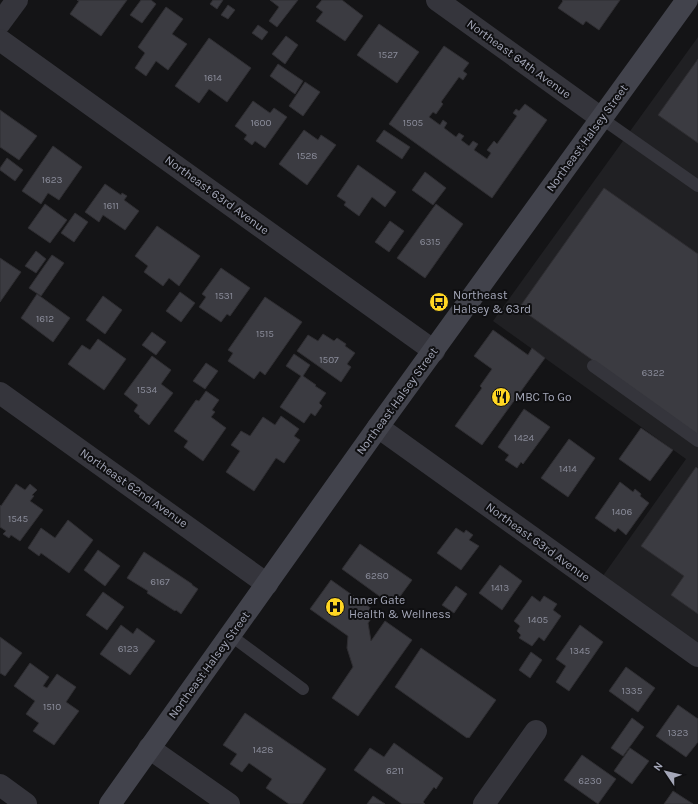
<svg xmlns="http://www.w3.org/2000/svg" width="698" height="804" font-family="Karla,sans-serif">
  <rect width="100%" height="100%" fill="#141416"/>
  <path fill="#202023" d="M698 37V660L595 587 686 459 493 321Z"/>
  <g fill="#3b3b41" stroke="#2f2e32">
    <path d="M77 0H127L101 36 70 14 79 1Z"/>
    <path d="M141 0H151L156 4 142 23 130 15Z"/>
    <path d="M213 0H223L217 9 210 4Z"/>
    <path d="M270 0H298L277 27 269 21 279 7Z"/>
    <path d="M322 0H342L363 16 345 41 316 21 323 12 316 7Z"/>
    <path d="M562 0H620L599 30 586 21 583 25 558 8 563 1Z"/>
    <path d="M228 5 235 10 228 19 221 15Z"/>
    <path d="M166 7 183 19 172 34 187 44 168 70 156 61 146 76 135 68 145 53 138 47Z"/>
    <path d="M379 24 419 52 397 83 357 55Z"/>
    <path d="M258 25 268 32 262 40 252 33Z"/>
    <path d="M286 36 298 45 285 64 272 54Z"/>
    <path d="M209 38 251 68 227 102 209 89 199 103 175 86Z"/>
    <path d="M444 46 469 63 463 71 467 74 463 80 459 77 441 102 443 104 436 114 433 112 429 117 440 125 443 120 447 123 444 128 456 137 459 133 464 136 461 140 469 146 473 141 478 144 474 150 487 159 491 153 487 150 494 141 497 144 517 116 513 113 516 109 519 111 525 104 547 120 492 198 389 124Z"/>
    <path d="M698 59V143L658 115Z"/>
    <path d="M278 64 303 81 295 94 270 76Z"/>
    <path d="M305 82 320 92 303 116 289 106Z"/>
    <path d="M253 101 270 113 274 108 287 117 265 148 255 141 252 145 244 139 247 135 235 126Z"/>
    <path d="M0 110 37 136 19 160 0 147Z"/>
    <path d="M304 130 318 140 321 135 336 145 307 185 279 164Z"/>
    <path d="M384 130 410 147 402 159 376 141Z"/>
    <path d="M53 146 82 167 59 200 48 193 41 204 22 191Z"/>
    <path d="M7 158 23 170 15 181 0 170V168Z"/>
    <path d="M358 165 396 192 385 207 372 197 359 216 344 205 346 202 337 196Z"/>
    <path d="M425 172 446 188 433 205 412 190Z"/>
    <path d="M105 184 121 195 122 193 127 196 124 200 139 211 125 230 103 215 99 222 85 212Z"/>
    <path d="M604 188 698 254V435L519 308Z"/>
    <path d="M45 204 67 220 50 243 28 228Z"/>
    <path d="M436 204 463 224 425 278 397 258Z"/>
    <path d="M75 213 88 222 74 242 61 233Z"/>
    <path d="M390 221 404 231 389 252 375 242Z"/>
    <path d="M157 226 200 256 179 286 169 278 163 286 144 272 148 266 135 256Z"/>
    <path d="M36 251 46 259 36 273 25 266Z"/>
    <path d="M52 255 64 263 41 296 29 288Z"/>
    <path d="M0 258 21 272 0 302Z"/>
    <path d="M221 268 250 288 230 316 227 314 221 322 199 307 206 297 202 294Z"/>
    <path d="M180 292 195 303 181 322 166 311Z"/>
    <path d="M37 294 70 318 53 342 21 318Z"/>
    <path d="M103 296 122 310 105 334 86 320Z"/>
    <path d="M265 297 302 322 265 375 260 371 254 379 228 361 233 353 228 350Z"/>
    <path d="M493 330 528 355 532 348 545 358 482 445 455 426 482 388 480 386 492 369 474 356Z"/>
    <path d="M152 332 166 342 156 355 142 345Z"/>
    <path d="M323 334 334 341 337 338 346 344 345 346 355 353 347 364 351 367 341 382 297 351 308 335 318 341Z"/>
    <path d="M98 339 126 359 104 390 68 364 82 345 90 350Z"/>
    <path d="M294 354 310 365 303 376 316 385 315 386 326 393 319 403 322 406 315 416 311 413 304 423 280 407 301 376 286 366Z"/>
    <path d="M152 356 171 370 161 384 173 393 149 425 139 417 140 416 134 411 138 405 124 394Z"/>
    <path d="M206 363 218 371 205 389 193 381Z"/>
    <path d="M206 391 219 400 212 410 215 412 211 417 226 428 203 461 184 447 188 441 174 431 196 400 199 401Z"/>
    <path d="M524 409 550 427 523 464 521 462 517 468 505 460 509 455 498 447Z"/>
    <path d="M281 416 299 429 294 436 300 440 284 463 276 458 254 491 226 472 240 451 231 445 241 431 250 436 263 417 275 425Z"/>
    <path d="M641 428 673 450 650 481 619 459Z"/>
    <path d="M569 439 595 458 568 497 541 478Z"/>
    <path d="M696 467 698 469V614L671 595 684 576 641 546Z"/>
    <path d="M620 482 633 492 635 489 641 494 640 496 649 503 626 535 618 528 615 532 595 518Z"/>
    <path d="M16 484 25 490 30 484 37 490 32 495 34 496 30 501 43 510 20 541 11 535 9 538 3 534 6 531 0 527V505L1 506Z"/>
    <path d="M68 520 93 540 69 573 41 553 39 556 28 548 41 528 55 538Z"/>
    <path d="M456 528 464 533 466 530 473 535 469 540 479 546 461 570 437 553Z"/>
    <path d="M360 544 412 580 393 606 342 569Z"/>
    <path d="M98 550 120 566 105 586 84 570Z"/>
    <path d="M144 552 192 584V585L198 589 181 614 176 610 175 611 147 593 148 591 127 578Z"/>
    <path d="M500 565 522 581 502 610 479 593Z"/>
    <path d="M331 580 376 612 368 623 371 641 385 621 412 640 358 716 332 698 353 667 347 648 348 636 310 609Z"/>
    <path d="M456 586 467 594 454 613 442 605Z"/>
    <path d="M103 592 124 607 107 630 86 615Z"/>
    <path d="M532 596 540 602 544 596 557 604 553 610 561 616 544 641 539 637 532 646 519 638 521 635 517 631 520 626 514 621Z"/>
    <path d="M121 625 133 634 137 628 155 641 130 675 100 654Z"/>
    <path d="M580 625 603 642 569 691 556 682 566 666 556 659Z"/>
    <path d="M0 637 22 653 5 676 0 673Z"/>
    <path d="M421 648 496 700 469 738 468 737 467 738 395 687Z"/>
    <path d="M531 652 542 660 530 678 519 670Z"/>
    <path d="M30 663 49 677 43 686 47 688 57 674 76 687 66 702 79 711 54 745 33 731 39 723 26 714 35 701 14 686Z"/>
    <path d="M626 667 655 688 638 712 609 691Z"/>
    <path d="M678 705 698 719V742L686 757 656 736Z"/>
    <path d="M245 713 326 769 302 804H289L266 788 272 779 249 763 242 772 230 764 237 754 223 745Z"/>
    <path d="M632 718 644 727 623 756 611 748Z"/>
    <path d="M394 743 443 778 436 789 434 787 423 802 425 804H402L354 770 370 748 384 757Z"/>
    <path d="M630 748 649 761 632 784 614 771Z"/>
    <path d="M582 755 616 779 598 804 564 780Z"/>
    <path d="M673 791 693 804H664Z"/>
    <path d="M373 796 385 804H367Z"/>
  </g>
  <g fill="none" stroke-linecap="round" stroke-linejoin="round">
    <g stroke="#35353c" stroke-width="12">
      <path d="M601 118 698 186"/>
      <path d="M593 366 698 441"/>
      <path d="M230 635 303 689"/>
    </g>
    <g stroke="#35353c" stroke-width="22">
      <path d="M437 0 601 118"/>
      <path d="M0 23 17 0"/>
      <path d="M0 40 434 351"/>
      <path d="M0 393 267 584"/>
      <path d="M378 427 698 656"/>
      <path d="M149 748 229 804"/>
      <path d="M0 785 26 804"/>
      <path d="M484 804 536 731"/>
    </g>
    <path stroke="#42434c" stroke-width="22" d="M110 804 378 427 687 0"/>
  </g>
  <defs>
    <symbol id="bus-disc" viewBox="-11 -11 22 22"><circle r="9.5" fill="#ffd623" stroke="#0f0f11"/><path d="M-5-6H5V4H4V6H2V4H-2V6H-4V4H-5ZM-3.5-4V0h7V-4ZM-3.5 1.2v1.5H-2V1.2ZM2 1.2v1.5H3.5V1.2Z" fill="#111"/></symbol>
    <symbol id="restaurant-disc" viewBox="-11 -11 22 22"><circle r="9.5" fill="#ffd623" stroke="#0f0f11"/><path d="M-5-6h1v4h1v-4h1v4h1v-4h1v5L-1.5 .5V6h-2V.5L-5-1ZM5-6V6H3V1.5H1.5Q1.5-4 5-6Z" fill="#111"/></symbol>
    <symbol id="hospital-disc" viewBox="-11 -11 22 22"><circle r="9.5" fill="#ffd623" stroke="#0f0f11"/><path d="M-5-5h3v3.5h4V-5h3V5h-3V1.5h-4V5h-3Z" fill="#111"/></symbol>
  </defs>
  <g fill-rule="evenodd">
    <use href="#bus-disc" x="428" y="291" width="22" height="22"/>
    <use href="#restaurant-disc" x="490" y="386" width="22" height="22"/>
    <use href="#hospital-disc" x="324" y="596" width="22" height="22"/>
  </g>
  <g text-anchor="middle" stroke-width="4" stroke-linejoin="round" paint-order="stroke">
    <g font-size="10" fill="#8a8c9a">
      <text x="388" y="58">1527</text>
      <text x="213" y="81">1614</text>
      <text x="261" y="126">1600</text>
      <text x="413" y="126">1505</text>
      <text x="307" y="159">1528</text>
      <text x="52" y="183">1623</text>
      <text x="111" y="209">1611</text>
      <text x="430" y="245">6315</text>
      <text x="224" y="299">1531</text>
      <text x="45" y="322">1612</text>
      <text x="265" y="337">1515</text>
      <text x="329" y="363">1507</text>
      <text x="653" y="376">6322</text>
      <text x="147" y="393">1534</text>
      <text x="524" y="441">1424</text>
      <text x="568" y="472">1414</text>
      <text x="622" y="515">1406</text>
      <text x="18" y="522">1545</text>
      <text x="377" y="579">6280</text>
      <text x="160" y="585">6167</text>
      <text x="500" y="591">1413</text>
      <text x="538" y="623">1405</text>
      <text x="128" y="652">6123</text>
      <text x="580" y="654">1345</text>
      <text x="632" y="694">1335</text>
      <text x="52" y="710">1510</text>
      <text x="678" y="736">1323</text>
      <text x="263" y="753">1428</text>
      <text x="395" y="774">6211</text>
      <text x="590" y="784">6230</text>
    </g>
    <g font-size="12" fill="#a4a7b8" stroke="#0f0f11">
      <text transform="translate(519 59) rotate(36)" y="4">Northeast 64th Avenue</text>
      <text transform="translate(587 138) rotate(-54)" y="4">Northeast Halsey Street</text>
      <text transform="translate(217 195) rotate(36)" y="4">Northeast 63rd Avenue</text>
      <text transform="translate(397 401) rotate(-54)" y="4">Northeast Halsey Street</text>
      <text transform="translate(134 488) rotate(35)" y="4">Northeast 62nd Avenue</text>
      <text transform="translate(538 542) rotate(36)" y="4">Northeast 63rd Avenue</text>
      <text transform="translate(209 665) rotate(-54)" y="4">Northeast Halsey Street</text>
    </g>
    <g font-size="12" fill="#a4a7b8" stroke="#0f0f11" text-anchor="start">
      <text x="453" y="299">Northeast<tspan x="453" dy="14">Halsey &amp; 63rd</tspan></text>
      <text x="515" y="401">MBC To Go</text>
      <text x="349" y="604">Inner Gate<tspan x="349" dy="14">Health &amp; Wellness</tspan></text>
    </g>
  </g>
  <g transform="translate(666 772) rotate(305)" stroke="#0f0f11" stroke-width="3" paint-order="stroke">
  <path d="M0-3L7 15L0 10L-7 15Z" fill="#a4a7b8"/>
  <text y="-6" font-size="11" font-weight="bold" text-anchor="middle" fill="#a4a7b8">N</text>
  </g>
</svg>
